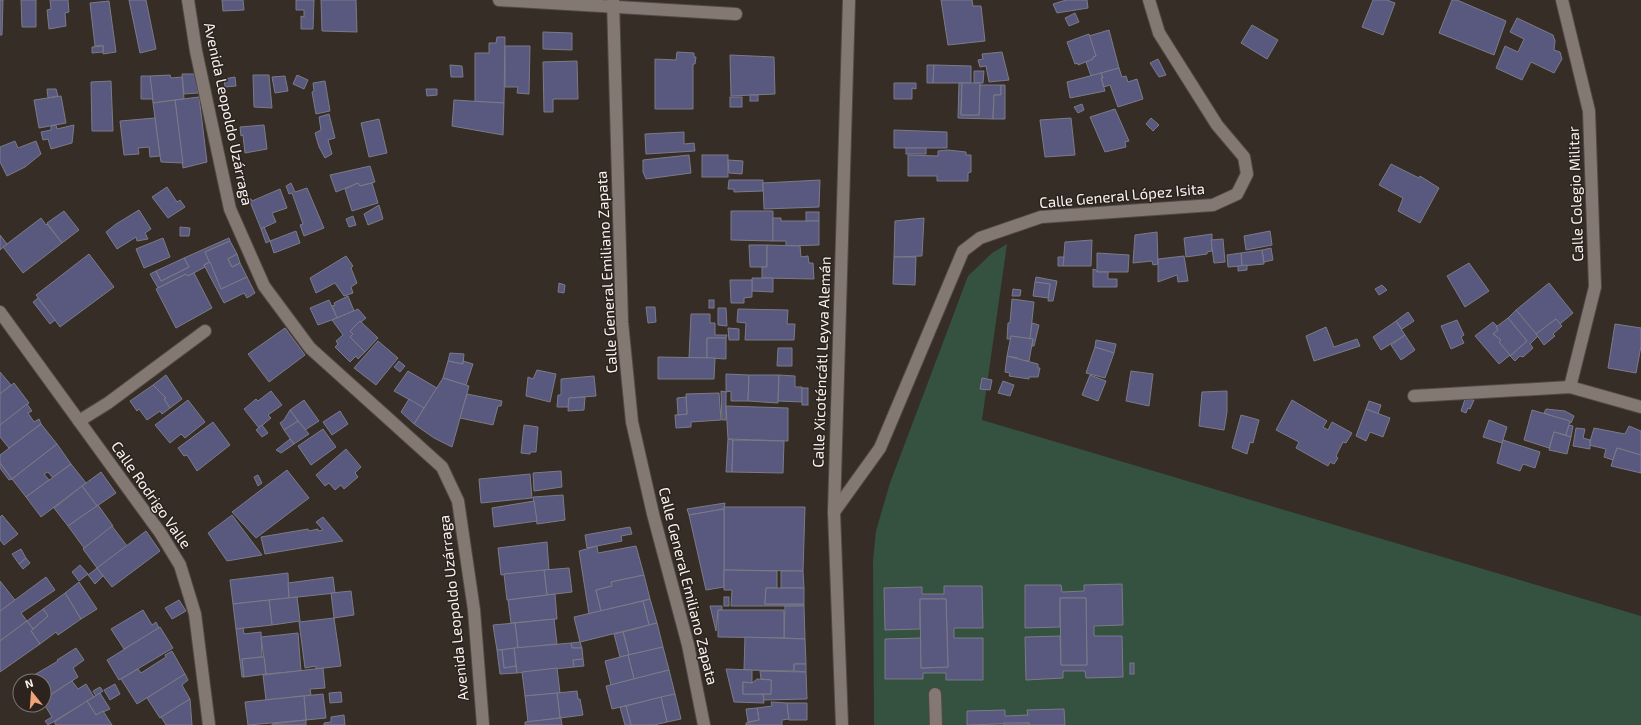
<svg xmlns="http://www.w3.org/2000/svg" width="1641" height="725" font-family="'Exo 2',sans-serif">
  <rect width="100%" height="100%" fill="#362d27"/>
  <path fill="#35513f" d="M1007 244 982 420 1641 616V725H874L873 560 876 531 890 483 968 276 992 253Z"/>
  <g fill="#595980" stroke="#7b7b86">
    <path d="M0 0H3L2 35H0Z"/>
    <path d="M21 0H36V27H22Z"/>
    <path d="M50 0H68L69 12 65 13 66 26 49 29 47 10 51 9Z"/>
    <path d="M129 0H146L156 49 140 53Z"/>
    <path d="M222 0H243L244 10 223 11Z"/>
    <path d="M296 0H314L313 29H301V16L304 17V10H296Z"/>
    <path d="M321 0H356L357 32 322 31Z"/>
    <path d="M941 0H972L973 6H981L985 41 948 45Z"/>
    <path d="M1066 0H1087L1088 8 1057 13 1053 4Z"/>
    <path d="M1373 0H1387L1395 3 1383 35 1362 27Z"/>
    <path d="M1452 0H1457L1506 21 1494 55 1439 33Z"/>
    <path d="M109 1 116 52 103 54V45L95 46 90 3Z"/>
    <path d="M1075 13 1079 22 1069 26 1065 18Z"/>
    <path d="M1517 18 1553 35 1555 41 1554 50 1560 52 1562 59 1554 73 1531 62 1522 80 1496 68 1505 46 1518 52 1524 39 1510 32Z"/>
    <path d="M1252 25 1278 40 1267 59 1241 43Z"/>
    <path d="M1109 30 1119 68 1091 76 1086 62 1093 59V57L1096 56 1089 36Z"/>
    <path d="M543 32 572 33V50L543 49Z"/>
    <path d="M1089 34 1096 56 1093 57V59L1078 65V63L1075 64 1067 42Z"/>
    <path d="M497 37H505L504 103 477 102 475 101V53H489V43H496Z"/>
    <path d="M103 46V52L92 53V47Z"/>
    <path d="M505 46H530L529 94 517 93 518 87H505Z"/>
    <path d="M677 52 694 53V57H696L695 64H693V109H655V59L676 60Z"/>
    <path d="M1002 52 1009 80 989 82 986 66 980 67 978 60 983 59 982 54Z"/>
    <path d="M730 55 774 57 775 94 731 96Z"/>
    <path d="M1158 59 1166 75 1159 77 1150 63Z"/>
    <path d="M577 61 578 99H553V112H544L543 62Z"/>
    <path d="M450 65 462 66 463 77H451Z"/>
    <path d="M927 65H934L933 83H927Z"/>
    <path d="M934 65 971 66V83H933Z"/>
    <path d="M1119 68 1122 77 1126 76 1128 82 1137 79 1143 99 1118 107 1110 85 1104 87 1101 78H1103L1101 73Z"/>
    <path d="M974 71H984L983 83H974Z"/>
    <path d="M1101 73 1103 78H1101L1105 91 1070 98 1067 82Z"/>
    <path d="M182 74H195L198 93 184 94Z"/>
    <path d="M170 75 171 78 182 77 184 99 153 103 150 76Z"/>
    <path d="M253 75H269L272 108 254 107Z"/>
    <path d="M297 75 308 80 304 89 293 84Z"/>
    <path d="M141 76H150L153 99H141Z"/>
    <path d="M285 76 288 91 275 93 272 77Z"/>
    <path d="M235 77 236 86 225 87 224 79Z"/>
    <path d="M111 81 113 131H92L91 82Z"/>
    <path d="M325 81 330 111 316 114 312 92 314 91 313 83Z"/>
    <path d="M894 83H916V89L912 88V99H894Z"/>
    <path d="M959 83H962L961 115H979L980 85H1001V95H994L993 119 958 118Z"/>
    <path d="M962 83H980L979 115H961Z"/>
    <path d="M1001 85H1005V119H993L994 95H1001Z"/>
    <path d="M47 89H56L58 96 48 98Z"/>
    <path d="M426 89H437V95L427 96Z"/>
    <rect x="750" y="95" width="8" height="6"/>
    <path d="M61 96 66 123 39 128 34 100Z"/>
    <path d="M199 97 207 162 183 168 175 100Z"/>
    <rect x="730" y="97" width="12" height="10"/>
    <path d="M175 100 183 163 161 162 160 156 153 103Z"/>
    <path d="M454 100 504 103 503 135 452 126Z"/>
    <path d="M1082 104 1084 110 1078 113 1074 107Z"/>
    <path d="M1115 109 1129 141 1125 142 1126 147 1105 152 1090 117Z"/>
    <path d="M329 114 335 138 328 140 332 154 325 158 319 147 315 133 321 130 319 117Z"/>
    <path d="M155 118 160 156 150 157 149 147 138 148 139 154 124 155 120 121Z"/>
    <path d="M1071 118 1075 155 1045 157 1040 120Z"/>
    <path d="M1151 118 1159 125 1153 131 1146 124Z"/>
    <path d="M379 119 387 153 369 157 361 123Z"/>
    <path d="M56 125 57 129 74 125 72 143 51 149 48 139 43 140 41 132 51 130V126Z"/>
    <path d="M264 125 267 149 245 153 243 135 241 136 240 127Z"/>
    <path d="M894 130 947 132V148H894Z"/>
    <path d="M684 132V144L694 143 695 151 646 154 645 134Z"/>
    <path d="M15 141 18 148 36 141 41 154 25 167 7 176 0 162V147Z"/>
    <rect x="906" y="148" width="20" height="6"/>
    <path d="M948 150 966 152V155H971V172L968 173V181H937V176H908V155L938 156V151Z"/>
    <path d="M689 155 691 173 646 179 643 172V160Z"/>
    <rect x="702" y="155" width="26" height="22"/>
    <path d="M728 160 743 161 742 174 729 173Z"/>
    <path d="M1391 164 1419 178 1420 176 1439 188 1420 223 1398 211 1403 198 1379 185Z"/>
    <path d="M370 166 375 182 360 186 358 183 336 192 330 175Z"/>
    <path d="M729 180H763V191L734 192V189H728Z"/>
    <path d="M820 180 819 207 764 209 763 183Z"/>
    <path d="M291 183 295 192 307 188 324 228 304 236 300 225 303 224 292 193 289 194 286 186Z"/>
    <path d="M358 183 360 186 372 183 378 203 352 211 345 189Z"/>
    <path d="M167 187 177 202 180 200 185 207 168 218 152 197Z"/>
    <path d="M280 189 287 208 272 213 276 222 261 229 249 199H251L252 201Z"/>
    <path d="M379 205 383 219 368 225 364 214Z"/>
    <path d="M139 210 151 229 145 233 148 239 137 241 136 237 117 249 106 232 116 224Z"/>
    <path d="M64 211 79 230 62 243 47 223Z"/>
    <path d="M731 211H773V241L731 240Z"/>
    <rect x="806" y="212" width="13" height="9"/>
    <path d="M353 216 356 225 349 227 346 219Z"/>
    <path d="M41 218 46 225 47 224 62 243 23 273 3 247Z"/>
    <path d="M773 218H781V221H819V245L786 246V241H773Z"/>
    <path d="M924 218 922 256 894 257 895 221Z"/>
    <path d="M180 227 190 228 189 236H180Z"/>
    <path d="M264 227 270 241 266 243 261 229Z"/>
    <path d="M296 231 300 243 274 253 270 241Z"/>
    <path d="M1270 231 1272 245 1246 250 1244 236Z"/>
    <path d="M1157 232 1158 264 1153 265 1152 261 1133 263 1135 235Z"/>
    <path d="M1212 234V251L1207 252V254L1186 257 1184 238Z"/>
    <path d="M0 235 7 244 0 250Z"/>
    <path d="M163 238 170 257 144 268 136 249Z"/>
    <path d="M229 238 230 241 205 252 210 262 204 265 205 267 188 276 186 274 158 288 150 274 156 271 161 281 189 267 184 258Z"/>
    <path d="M1223 239 1225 262 1214 263 1211 240Z"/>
    <path d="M1092 240 1091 266H1063L1065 242Z"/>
    <path d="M230 241 237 254 228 259 232 267 240 263 247 277 221 289 205 252Z"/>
    <path d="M749 245H767V267H750Z"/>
    <path d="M767 245 800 246 801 257 808 256 809 263H813L814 279 762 278V267H767Z"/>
    <path d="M1271 248 1273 260 1264 262 1262 250Z"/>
    <path d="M1262 250 1264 264 1242 266 1241 253Z"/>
    <path d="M1097 253 1129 255 1128 272H1097Z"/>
    <path d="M1241 253 1242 266 1228 267 1227 255Z"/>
    <path d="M89 254 114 287 60 327 36 295Z"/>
    <path d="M237 254 240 263 232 267 228 259Z"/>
    <path d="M346 256 353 266 351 268 357 283 351 287 353 293 344 296 335 283 316 293 310 278Z"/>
    <path d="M1184 256 1188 281 1178 282 1177 275 1158 282V259Z"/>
    <path d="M894 257H916L915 285 893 284Z"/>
    <path d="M1058 257H1064L1063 266H1058Z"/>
    <path d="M184 258 189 267 161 281 156 271Z"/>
    <path d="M210 262 221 289 247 277 255 293 247 298 244 293 224 303 204 265Z"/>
    <path d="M1469 263 1489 291 1465 307 1447 276Z"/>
    <path d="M1247 265V270L1238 271V266Z"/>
    <path d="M1093 269 1096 270 1097 272H1108V279H1117V287H1093Z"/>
    <path d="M194 273 212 308 176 328 156 289 186 274 188 276Z"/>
    <path d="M1036 277 1057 281 1053 301H1048L1050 284 1035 282Z"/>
    <path d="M752 278H773V292L752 291Z"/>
    <path d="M730 280H752V297L744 298V303H731Z"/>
    <path d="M1035 282 1050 284 1048 298 1033 296Z"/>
    <path d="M559 283 565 285 564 293 558 292Z"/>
    <path d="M1549 283 1573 313 1560 324 1556 319 1536 334 1516 310Z"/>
    <path d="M1382 285 1387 290 1379 295 1375 289Z"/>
    <path d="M1013 289 1021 290 1020 296H1012Z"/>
    <path d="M348 296 354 311 337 318 332 306 335 305 334 303Z"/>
    <path d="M38 298 55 320 50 324 33 302Z"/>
    <path d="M1012 299 1034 302 1030 339 1011 336V339H1007L1008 323H1010Z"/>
    <path d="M329 300 337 318 318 325 310 308Z"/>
    <rect x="709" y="300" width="5" height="8"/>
    <path d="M646 307H655L656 322 648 323Z"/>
    <path d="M718 308H726L727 326 718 325Z"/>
    <path d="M358 309 366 318 361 322 360 321 350 331 353 334 350 337 365 352 358 359 356 356 350 362 335 347 338 344 336 341 343 335 332 320Z"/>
    <path d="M738 309 788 310 787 324H795L794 340H745L746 323 737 322Z"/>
    <path d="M1516 310 1538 336 1530 344 1533 348 1523 357 1520 356 1515 361 1510 356 1527 341 1508 318Z"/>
    <path d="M1408 312 1414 321 1402 329 1396 321Z"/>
    <path d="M691 314H710V323H715V335H727L726 338H707V358H689Z"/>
    <path d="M1508 318 1527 341 1510 356 1499 342 1501 340 1493 334 1498 330 1496 327Z"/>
    <path d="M1556 319 1562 326 1553 334 1555 336 1544 345 1536 334Z"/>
    <path d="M1457 320 1464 335 1461 337 1464 343 1451 349 1441 326Z"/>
    <path d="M360 321 378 338 365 352 350 337 353 334 350 331Z"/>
    <path d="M1396 321 1405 335 1381 350 1373 337Z"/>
    <path d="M1493 322 1497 326 1496 327 1498 330 1493 334 1501 340 1499 342 1510 355 1499 364 1475 336Z"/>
    <path d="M1032 323 1039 325 1034 346H1032L1033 339H1030Z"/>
    <path d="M1615 324 1641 328V346L1636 373 1608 368Z"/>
    <path d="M1326 327 1334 347 1357 339 1360 346 1314 361 1306 336Z"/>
    <path d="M285 328 305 355 269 382 248 354Z"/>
    <path d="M728 328 739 329V340H729Z"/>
    <path d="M1405 335 1415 350 1401 360 1391 345Z"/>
    <path d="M1011 336 1033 339 1029 361 1018 360V358L1007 356Z"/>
    <path d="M707 338H726V359L707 358Z"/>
    <path d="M1096 340 1116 344 1114 353 1095 347Z"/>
    <path d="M378 341 398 358 376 385 354 368Z"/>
    <path d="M1095 347 1114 353 1105 378 1086 373Z"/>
    <path d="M778 348H792V366H777Z"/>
    <path d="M450 353 464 354 463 364 448 361Z"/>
    <path d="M1007 356 1038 364V368H1040L1038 377H1029V379L1009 376 1010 373 1005 372Z"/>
    <path d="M658 357 715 358 714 379H658Z"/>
    <path d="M399 361 405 366 400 372 394 367Z"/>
    <path d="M448 361 463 364V361L473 364 466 385 443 378Z"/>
    <path d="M537 370 556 374 550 402 526 396 528 377 533 379Z"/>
    <path d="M408 371 437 388 424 408 394 391Z"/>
    <path d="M1131 371 1153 374 1149 406 1126 401Z"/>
    <path d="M0 372 11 385 0 394Z"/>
    <path d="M726 374 749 375 748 401H731V391L726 392Z"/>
    <path d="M166 375 182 399 170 408 164 399 166 398 153 385Z"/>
    <path d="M749 375H779L778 403 748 401Z"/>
    <path d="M779 375 795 376V387H802V402L778 401Z"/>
    <path d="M1090 375 1106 381 1098 401 1082 395Z"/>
    <path d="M594 376 596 396 569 398 568 407H557L558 395H561V379Z"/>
    <path d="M443 378 469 386 452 447 434 438 414 424Z"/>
    <path d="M982 378 992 380 990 390 980 389Z"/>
    <path d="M1003 381 1014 385 1010 396 998 393Z"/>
    <path d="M14 383 29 403 0 425V394Z"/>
    <path d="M153 385 166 398 164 399 170 408 162 414 160 411 147 420 139 409 137 411 130 401Z"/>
    <rect x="802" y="388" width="6" height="17"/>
    <path d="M271 391 282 405 268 415 271 418 259 428 244 409 256 399 258 401Z"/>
    <path d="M721 391 726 392V420H722Z"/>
    <path d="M1227 391V412L1224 430 1199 426 1202 392Z"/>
    <path d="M719 393 721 420 691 422V427L676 428 675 415 687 414 686 394Z"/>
    <path d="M467 394 502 401 501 406H498L493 425 460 418Z"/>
    <path d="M585 397 584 410 568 411 569 398Z"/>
    <path d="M686 397 687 414 678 415 677 398Z"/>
    <path d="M409 399 424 408 414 424 401 412Z"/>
    <path d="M1465 399 1474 400 1470 409 1468 408 1466 413 1461 411Z"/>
    <path d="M188 400 205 422 185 438 181 434 170 443 155 425Z"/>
    <path d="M304 400 319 421 305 430 290 410Z"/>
    <path d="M1292 400 1327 421 1323 427 1328 430 1332 422 1352 433 1346 443 1343 442 1336 456 1338 458 1334 464 1330 462 1328 466 1296 448 1299 442 1276 430Z"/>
    <path d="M1369 401 1381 405 1378 414 1366 409Z"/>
    <path d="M27 404 32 411 28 413 34 422 39 419 41 424 9 448 0 437V425Z"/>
    <path d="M726 406 788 408V441L728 439Z"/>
    <path d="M1366 409 1390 418 1383 437 1370 432 1366 441 1356 436Z"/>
    <path d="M1546 409 1565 411 1574 416 1571 423 1544 413Z"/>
    <path d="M290 410 298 421 284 430 280 423 284 420Z"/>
    <path d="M1532 410 1570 421 1566 435 1554 432 1549 448 1524 440Z"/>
    <path d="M340 411 348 424 332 435 323 422Z"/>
    <path d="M1241 415 1259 420 1253 443 1250 442 1247 454 1232 448Z"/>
    <path d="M1489 420 1507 427 1502 443 1483 437Z"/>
    <path d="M298 421 309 434 294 444 284 430Z"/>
    <path d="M213 422 230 445 197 471 187 455 184 456 178 448Z"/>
    <path d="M41 424 57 444 12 479 0 463V455Z"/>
    <path d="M262 425 268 433 262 437 256 430Z"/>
    <path d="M524 425 538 427 536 452H530V454L521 453Z"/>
    <path d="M1569 425 1573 426 1571 437 1566 435Z"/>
    <path d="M1629 426 1641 431V455L1617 448 1613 460 1604 457 1606 449 1589 445 1594 428 1625 434Z"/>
    <path d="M1576 428 1585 429 1583 438 1590 440V449L1573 446Z"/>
    <path d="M323 429 336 447 311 465 298 446Z"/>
    <path d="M1554 432 1571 437 1567 454 1549 450Z"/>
    <path d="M290 439 294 444 281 453 276 450Z"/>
    <path d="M728 439 733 440 732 472H726Z"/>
    <path d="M733 440 784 441 783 473 732 472Z"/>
    <path d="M1503 440 1540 452 1535 468 1523 464 1520 471 1497 463Z"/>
    <path d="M57 444 71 464 53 478 48 472 44 474 49 480 26 497 12 479Z"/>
    <path d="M1617 448 1641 455V473L1611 466Z"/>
    <path d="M346 449 361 467 355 473 358 477 344 489 341 485 335 490 329 483 325 486 316 475Z"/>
    <path d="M0 463 12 479 9 480 0 468Z"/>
    <path d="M71 464 86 483 41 517 26 497Z"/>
    <path d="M287 470 309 498 256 538 232 512Z"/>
    <path d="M561 471 562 487 534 491 533 473Z"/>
    <path d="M101 472 116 493 97 506 82 486Z"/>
    <path d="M530 474 532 498 481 503 479 479Z"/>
    <path d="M258 475 262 483 258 486 254 477Z"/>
    <path d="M82 486 97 506 68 526 54 508Z"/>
    <path d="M563 495 565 520 537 524 533 497Z"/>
    <path d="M534 501 537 521 494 527 492 508Z"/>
    <path d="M725 503 724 509 689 515 687 509Z"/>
    <path d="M98 505 113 526 84 548 68 526Z"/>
    <path d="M724 507H805L803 571 724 570Z"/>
    <path d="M724 509V587L706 590 689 515Z"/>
    <path d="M2 515 18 534 4 545 0 540V517Z"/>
    <path d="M232 515 262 555 227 561 208 533Z"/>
    <path d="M323 517 343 541 265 554 261 537 308 529 309 531 318 529V531L323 530 316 522Z"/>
    <path d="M112 526 127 546 97 568 83 549Z"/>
    <path d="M630 527 632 534 621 536 622 541 587 548 585 535Z"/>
    <path d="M146 531 160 551 112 587 97 568Z"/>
    <path d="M547 542 549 570 501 575 498 548Z"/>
    <path d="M597 546 598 553 636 546 644 575 611 582 612 586 596 590 601 611 589 614 579 551Z"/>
    <path d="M21 549 26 558 19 564 12 554Z"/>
    <path d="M26 558 30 563 23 569 19 564Z"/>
    <path d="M80 565 88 574 79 581 72 572Z"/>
    <path d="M97 568 103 576 95 584 88 575Z"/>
    <path d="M569 568 572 592 547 595 544 570Z"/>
    <path d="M544 570 547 595 507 600 504 574Z"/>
    <path d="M724 570 777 571V588H766L765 604H804V606H731L732 590H724Z"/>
    <path d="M781 571H803L804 588H781Z"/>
    <path d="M288 573 289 598 233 604 230 580Z"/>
    <path d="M644 575 650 599 601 611 596 590 612 586 611 582Z"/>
    <path d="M46 577 55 590 21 613 27 621 0 641V611Z"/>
    <path d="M333 577 335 593 289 598 288 583Z"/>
    <path d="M0 581 15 600 0 611Z"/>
    <path d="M79 582 97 609 81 619 65 593Z"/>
    <path d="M1122 584 1123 625 1094 626V636H1122L1123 677 1086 678 1085 671H1063V678L1026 680 1025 637 1060 636 1061 665H1087L1086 598H1060V627L1025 628V585H1061L1062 592 1084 591V585Z"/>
    <path d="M944 586H982L983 628H954V638H983V680H946V673H923V679H885V639L921 638V668L948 667 946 599H920V629L885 630 884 588 922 587V594H944Z"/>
    <path d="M766 588H804V604H765Z"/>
    <path d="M351 591 354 615 334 618 331 593Z"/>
    <path d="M65 593 81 619 58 635 56 632 40 644 31 631 48 616 43 609Z"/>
    <path d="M555 594 557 619 511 623 508 600Z"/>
    <path d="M297 597 300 621 272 625 269 600Z"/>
    <rect x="724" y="597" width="5" height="9"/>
    <path d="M1060 598H1086L1087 665H1061Z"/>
    <path d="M650 599 657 623 649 625 643 601Z"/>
    <path d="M920 599H946L948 667 921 668Z"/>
    <path d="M179 600 186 611 172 619 165 608Z"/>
    <path d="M269 600 272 625 236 629 233 604Z"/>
    <path d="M643 601 649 625 580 642 574 617Z"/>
    <path d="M710 606H722V610H718L716 631Z"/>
    <path d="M785 606H804L805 639 784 638Z"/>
    <path d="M43 609 48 616 33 629 27 621Z"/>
    <path d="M143 610 152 625 156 622 159 628 124 649 111 629Z"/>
    <path d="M718 610H784V638L718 637Z"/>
    <path d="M334 618 341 666 316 669V666L305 668 299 622Z"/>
    <path d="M554 619 557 644 518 648 515 623Z"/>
    <path d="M27 621 33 629 31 631 40 644 0 672V641Z"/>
    <path d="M515 623 518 648 497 650 493 625Z"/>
    <path d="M657 623 663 647 629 655 623 632Z"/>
    <path d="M160 627 173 648 119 680 107 660Z"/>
    <path d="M243 628 244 634 261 632 262 657 242 659 244 677H242L236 629Z"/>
    <path d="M623 632 629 655 620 657 614 634Z"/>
    <path d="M298 633 301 671 266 674 261 637Z"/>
    <path d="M745 637 805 639 806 664H794V671L744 670Z"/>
    <path d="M580 642 582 648H572L571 643Z"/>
    <path d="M571 643 572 648H582L583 659 573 660 574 667 517 673 514 648Z"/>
    <path d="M663 647 669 670 634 679 628 655Z"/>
    <path d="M76 648 84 660 73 668 78 677 44 699V681H24L58 661 57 660Z"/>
    <path d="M514 648 516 666 504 668 502 650Z"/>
    <path d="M497 650H502L504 668 516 666 517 673 500 674Z"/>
    <path d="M172 651 185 674 137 704 121 679 138 669 141 673 166 657 165 655Z"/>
    <path d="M628 655 634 679 611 685 605 661Z"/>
    <path d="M262 657H264L266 674 244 677 242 659Z"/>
    <path d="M583 659 584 666 574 667 573 660Z"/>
    <rect x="1130" y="663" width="4" height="11"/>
    <path d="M794 664H806V672L794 671Z"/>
    <path d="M323 668 325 688 310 689 311 695 266 700 263 675Z"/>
    <path d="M557 668 560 693 525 696 522 672Z"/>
    <path d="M726 669 752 670V683L743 682V694H763L764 703 734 702Z"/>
    <path d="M669 670 675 694 612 709 606 686Z"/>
    <path d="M760 671 806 672 807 699 764 700 763 694H771V680L761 679Z"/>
    <path d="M185 674 188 680 182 685 190 699 160 718 147 698Z"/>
    <path d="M757 679 771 680V694H743V682L752 683Z"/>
    <path d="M72 681 78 689 86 684 94 697 48 725 45 721 52 717 44 704V699Z"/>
    <path d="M115 684 120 694 110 700 104 690Z"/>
    <path d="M100 687 103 691 96 696 93 691Z"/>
    <path d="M577 691 578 699H580L583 715 560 718 557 693Z"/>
    <path d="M341 692 342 702 330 703 329 693Z"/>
    <path d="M100 693 110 709 96 715 87 701Z"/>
    <path d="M557 693 560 718 528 722 525 696Z"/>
    <path d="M323 694 326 718 306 720 304 696Z"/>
    <path d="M675 694 681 719 667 722 661 697Z"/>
    <path d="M304 696 306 720 248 725 245 702Z"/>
    <path d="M661 697 667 722 654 725H631L626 706Z"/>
    <path d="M190 699 192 725H166L161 717Z"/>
    <path d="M87 701 96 715 103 711 112 725H56L54 722Z"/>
    <path d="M771 702 787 703 789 719 782 720V725H746V723L759 720 757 708 772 706Z"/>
    <path d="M787 703H807V720H789Z"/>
    <path d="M626 706 631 725H625L620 707Z"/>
    <path d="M757 708 759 720 748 722 746 709Z"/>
    <path d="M1064 709 1065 725H1029V723L967 725V711L1005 710V716L1028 715 1027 710Z"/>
    <path d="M344 715 345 725H324V723L331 722V717Z"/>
    <path d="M561 718 562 725H525V722Z"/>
    <path d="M306 720V725H272V724Z"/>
    <rect x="1004" y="723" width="25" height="2"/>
  </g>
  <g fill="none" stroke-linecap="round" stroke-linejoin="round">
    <defs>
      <g id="minor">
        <path d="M188 0 196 51 230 209 264 286 310 348 442 467 458 501 474 610 483 725"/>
        <path d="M499 0 736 14"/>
        <path d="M613 0 622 322 632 422 653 514 688 645 704 725"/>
        <path d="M1562 0 1589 111 1595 287 1570 387"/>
        <path d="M0 312 161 534 180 565 195 614 209 725"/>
        <path d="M1414 396 1570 387 1641 407"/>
        <path d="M79 421 108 403 205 331"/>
        <path d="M834 512 880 448 963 251 980 238 1041 217 1213 205 1237 194 1247 174 1244 157 1217 125 1159 33 1149 0"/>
        <path d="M935 694 936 725"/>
        <path d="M842 725 834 512 849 0"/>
      </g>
    </defs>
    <use href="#minor" stroke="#524a46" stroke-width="14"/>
    <use href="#minor" stroke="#847972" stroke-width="12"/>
  </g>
  <g text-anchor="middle" stroke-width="3" stroke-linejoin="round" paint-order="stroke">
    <g font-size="15" fill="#f9f3f0" stroke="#2c231e">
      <text transform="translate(228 114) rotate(78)" y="5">Avenida Leopoldo Uzárraga</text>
      <text transform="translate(1576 194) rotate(-92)" y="5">Calle Colegio Militar</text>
      <text transform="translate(1122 196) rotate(-5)" y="5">Calle General López Isita</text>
      <text transform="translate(607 272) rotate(-93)" y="5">Calle General Emiliano Zapata</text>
      <text transform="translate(822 362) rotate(-88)" y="5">Calle Xicoténcátl Leyva Alemán</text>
      <text transform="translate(151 495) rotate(55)" y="5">Calle Rodrigo Valle</text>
      <text transform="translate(688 586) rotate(76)" y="5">Calle General Emiliano Zapata</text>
      <text transform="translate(454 608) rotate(-96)" y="5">Avenida Leopoldo Uzárraga</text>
    </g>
  </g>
  <g transform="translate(32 693) rotate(343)"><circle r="19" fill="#2c231e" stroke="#7e7672"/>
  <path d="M0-3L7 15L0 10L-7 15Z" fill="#efa377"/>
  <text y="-6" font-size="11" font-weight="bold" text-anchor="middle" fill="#f9f3f0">N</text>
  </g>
</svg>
